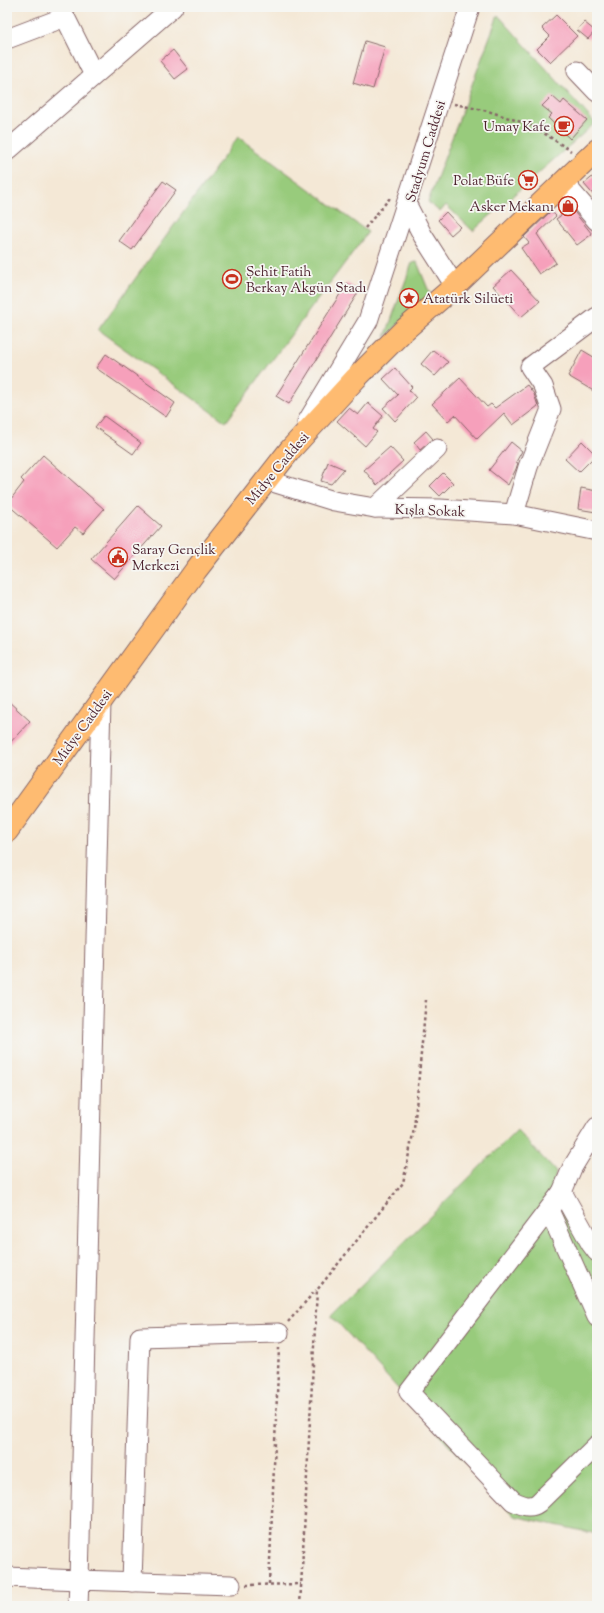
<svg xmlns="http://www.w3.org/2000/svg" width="604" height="1613" font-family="'Sorts Mill Goudy',serif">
  <rect width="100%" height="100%" fill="#f6f6f2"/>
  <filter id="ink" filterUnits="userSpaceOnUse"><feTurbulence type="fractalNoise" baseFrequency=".025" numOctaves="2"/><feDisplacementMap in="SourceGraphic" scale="8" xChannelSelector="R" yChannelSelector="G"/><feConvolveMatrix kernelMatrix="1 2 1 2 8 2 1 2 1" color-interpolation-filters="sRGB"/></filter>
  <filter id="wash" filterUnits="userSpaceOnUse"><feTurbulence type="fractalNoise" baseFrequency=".012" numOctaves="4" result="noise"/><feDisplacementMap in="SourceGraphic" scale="16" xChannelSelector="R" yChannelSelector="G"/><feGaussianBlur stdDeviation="0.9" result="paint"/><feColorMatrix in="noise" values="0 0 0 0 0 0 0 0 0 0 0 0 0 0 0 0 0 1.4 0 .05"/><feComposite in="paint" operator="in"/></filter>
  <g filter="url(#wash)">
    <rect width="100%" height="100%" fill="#f4e8d6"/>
    <g fill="#98cb7b" stroke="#717553">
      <path d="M498 15 595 123 473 231 446 205 440 212 428 202Z"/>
      <path d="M238 137 368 232 226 422 98 330Z"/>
      <path d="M417 262 430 294 385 337 412 263Z"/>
      <path d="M517 1130 556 1172 553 1190 597 1257V1534L514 1516 331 1315Z"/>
    </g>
    <g id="blocks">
      <g fill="#f6a0bb">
        <path d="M556 15 577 36 550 62 537 49 550 36 542 28Z"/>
        <path d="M584 22 595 31 588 39 577 30Z"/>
        <path d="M365 41 385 47 373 89 353 83Z"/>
        <path d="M173 50 188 69 175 79 160 61Z"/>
        <path d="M552 96 561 104 564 100 587 120 570 139 548 118 552 114 542 106Z"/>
        <path d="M597 173V199L584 184Z"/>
        <path d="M163 181 176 190 132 250 119 241Z"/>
        <path d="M571 208 592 234 577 245 556 219Z"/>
        <path d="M551 211 556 216 537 234 556 263 539 274 521 248 529 243 524 237Z"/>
        <path d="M446 212 460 227 451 235 438 220Z"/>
        <path d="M511 270 540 301 521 317 493 286Z"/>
        <path d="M347 283 359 291 289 404 276 396Z"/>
        <path d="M433 350 448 362 435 376 421 364Z"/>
        <path d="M582 350 597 359V393L568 376Z"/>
        <path d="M106 354 175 403 166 417 96 368Z"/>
        <path d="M395 368 412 387 409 390 416 398 395 421 383 408 398 395 383 379Z"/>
        <path d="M460 378 487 407 491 404 495 408 527 385 534 394 538 406 513 425 504 413 477 439 455 415 448 421 432 404Z"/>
        <path d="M368 403 383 416 373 429 377 432 365 446 337 421 349 408 358 415Z"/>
        <path d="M104 416 141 443 133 454 95 427Z"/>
        <path d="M426 431 433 439 420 450 414 442Z"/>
        <path d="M582 441 596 455 579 472 565 459Z"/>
        <path d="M511 442 522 451 516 462 518 463 516 469 508 485 489 470Z"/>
        <path d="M390 447 403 461 377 485 364 470Z"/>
        <path d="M43 455 104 509 83 533 75 527 57 547 7 504 24 482 21 479Z"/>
        <path d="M328 462 344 469 331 484 321 481Z"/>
        <path d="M443 473 453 483 440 496 430 486Z"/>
        <path d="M581 488 597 491 596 512 578 509Z"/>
        <path d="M138 506 161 526 114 579 91 559Z"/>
        <path d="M7 700 30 721 7 746Z"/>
      </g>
    </g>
  </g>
  <g filter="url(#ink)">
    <use href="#blocks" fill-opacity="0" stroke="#866567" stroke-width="1"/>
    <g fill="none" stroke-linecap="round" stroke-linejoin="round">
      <defs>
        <g id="minor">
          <path d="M60 7 94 75"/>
          <path d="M7 39 65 17"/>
          <path d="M577 71 597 92"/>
          <path d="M7 151 173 7"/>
          <path d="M563 182 597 221"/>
          <path d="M407 205 423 236 455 286"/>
          <path d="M307 422 368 321 470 7"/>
          <path d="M266 480 334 501 375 508 440 509 514 514 597 531"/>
          <path d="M375 508 437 449"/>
          <path d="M514 514 528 467 551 409 543 386 530 367 597 317"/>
          <path d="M597 1127 572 1168 562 1192 591 1244 597 1252"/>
          <path d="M562 1192 409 1392 513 1501C522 1505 530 1509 538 1503L597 1445"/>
          <path d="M549 1210 597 1317"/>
          <path d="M7 1577 79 1580 101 701"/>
          <path d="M132 1582 140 1337 279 1333"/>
          <path d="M78 1606 79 1580 231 1585"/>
        </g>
        <path id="major" d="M7 831 196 570 290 450 356 378 403 331 455 286 597 150"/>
      </defs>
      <use href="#minor" stroke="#866567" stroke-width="21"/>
      <use href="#major" stroke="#866567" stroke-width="24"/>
      <g stroke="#866567" stroke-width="2.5" stroke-dasharray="3 3" stroke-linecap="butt">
        <path d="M454 104 488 111 533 126 571 151"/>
        <path d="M365 228 389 199 391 200"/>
        <path d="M288 1322 316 1290"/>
        <path d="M269 1584 279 1348"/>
        <path d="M246 1585 301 1584"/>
        <path d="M300 1606 317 1290 403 1183 414 1129 426 1000"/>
      </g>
      <use href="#minor" stroke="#fff" stroke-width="19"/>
      <use href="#major" stroke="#febb71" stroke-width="22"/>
    </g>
  </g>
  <defs>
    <symbol id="cafe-ring" viewBox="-11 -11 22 22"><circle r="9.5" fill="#f6f6f2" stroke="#c8321e" stroke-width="1.5"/><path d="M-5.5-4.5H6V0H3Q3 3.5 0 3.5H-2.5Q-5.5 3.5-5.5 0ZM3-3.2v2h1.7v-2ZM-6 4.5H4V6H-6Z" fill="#c8321e"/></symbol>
    <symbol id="supermarket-ring" viewBox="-11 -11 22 22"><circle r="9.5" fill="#f6f6f2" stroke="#c8321e" stroke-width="1.5"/><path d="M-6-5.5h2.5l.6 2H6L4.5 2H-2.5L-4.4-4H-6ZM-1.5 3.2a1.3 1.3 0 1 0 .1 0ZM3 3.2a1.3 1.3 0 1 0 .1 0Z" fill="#c8321e"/></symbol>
    <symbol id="shop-ring" viewBox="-11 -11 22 22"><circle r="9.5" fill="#f6f6f2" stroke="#c8321e" stroke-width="1.5"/><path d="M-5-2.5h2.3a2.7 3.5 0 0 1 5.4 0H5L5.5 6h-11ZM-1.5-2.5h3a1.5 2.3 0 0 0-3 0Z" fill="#c8321e"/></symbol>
    <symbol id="stadium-ring" viewBox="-11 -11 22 22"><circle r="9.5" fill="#f6f6f2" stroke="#c8321e" stroke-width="1.5"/><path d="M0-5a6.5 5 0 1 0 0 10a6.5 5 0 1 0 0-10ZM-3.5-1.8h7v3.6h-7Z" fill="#c8321e"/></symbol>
    <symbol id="sight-ring" viewBox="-11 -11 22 22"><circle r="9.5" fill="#f6f6f2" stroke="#c8321e" stroke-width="1.5"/><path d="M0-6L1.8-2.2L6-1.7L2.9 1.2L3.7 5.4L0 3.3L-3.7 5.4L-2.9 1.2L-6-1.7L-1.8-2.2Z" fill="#c8321e"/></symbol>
    <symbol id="civic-ring" viewBox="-11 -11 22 22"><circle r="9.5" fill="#f6f6f2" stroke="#c8321e" stroke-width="1.5"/><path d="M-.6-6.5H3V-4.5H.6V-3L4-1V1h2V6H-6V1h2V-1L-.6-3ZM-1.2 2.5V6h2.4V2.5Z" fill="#c8321e"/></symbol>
  </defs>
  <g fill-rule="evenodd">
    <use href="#cafe-ring" x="553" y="115" width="22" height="22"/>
    <use href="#supermarket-ring" x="517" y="169" width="22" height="22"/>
    <use href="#shop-ring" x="557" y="195" width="22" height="22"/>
    <use href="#stadium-ring" x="221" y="268" width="22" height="22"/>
    <use href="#sight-ring" x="398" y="287" width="22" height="22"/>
    <use href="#civic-ring" x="107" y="546" width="22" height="22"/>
  </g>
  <g text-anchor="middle" stroke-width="3.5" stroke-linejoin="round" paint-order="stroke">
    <g font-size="14" fill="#4a1f2b" stroke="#f6f6f2" text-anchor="end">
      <text x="550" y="131">Umay Kafe</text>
      <text x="514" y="185">Polat Büfe</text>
      <text x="554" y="211">Asker Mekanı</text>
      <text x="246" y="276" text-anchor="start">Şehit Fatih<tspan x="246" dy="16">Berkay Akgün Stadı</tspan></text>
      <text x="423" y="303" text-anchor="start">Atatürk Silüeti</text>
      <text x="132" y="554" text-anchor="start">Saray Gençlik<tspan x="132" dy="16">Merkezi</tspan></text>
    </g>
    <g font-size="14" fill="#4a1f2b" stroke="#f6f6f2">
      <text transform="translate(425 151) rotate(-73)" y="5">Stadyum Caddesi</text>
      <text transform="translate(277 468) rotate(-50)" y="5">Midye Caddesi</text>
      <text transform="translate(430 510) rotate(2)" y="5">Kışla Sokak</text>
      <text transform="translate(82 727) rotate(-54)" y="5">Midye Caddesi</text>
    </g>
  </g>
  <rect width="604" height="1613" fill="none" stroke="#f6f6f2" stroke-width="24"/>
</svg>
